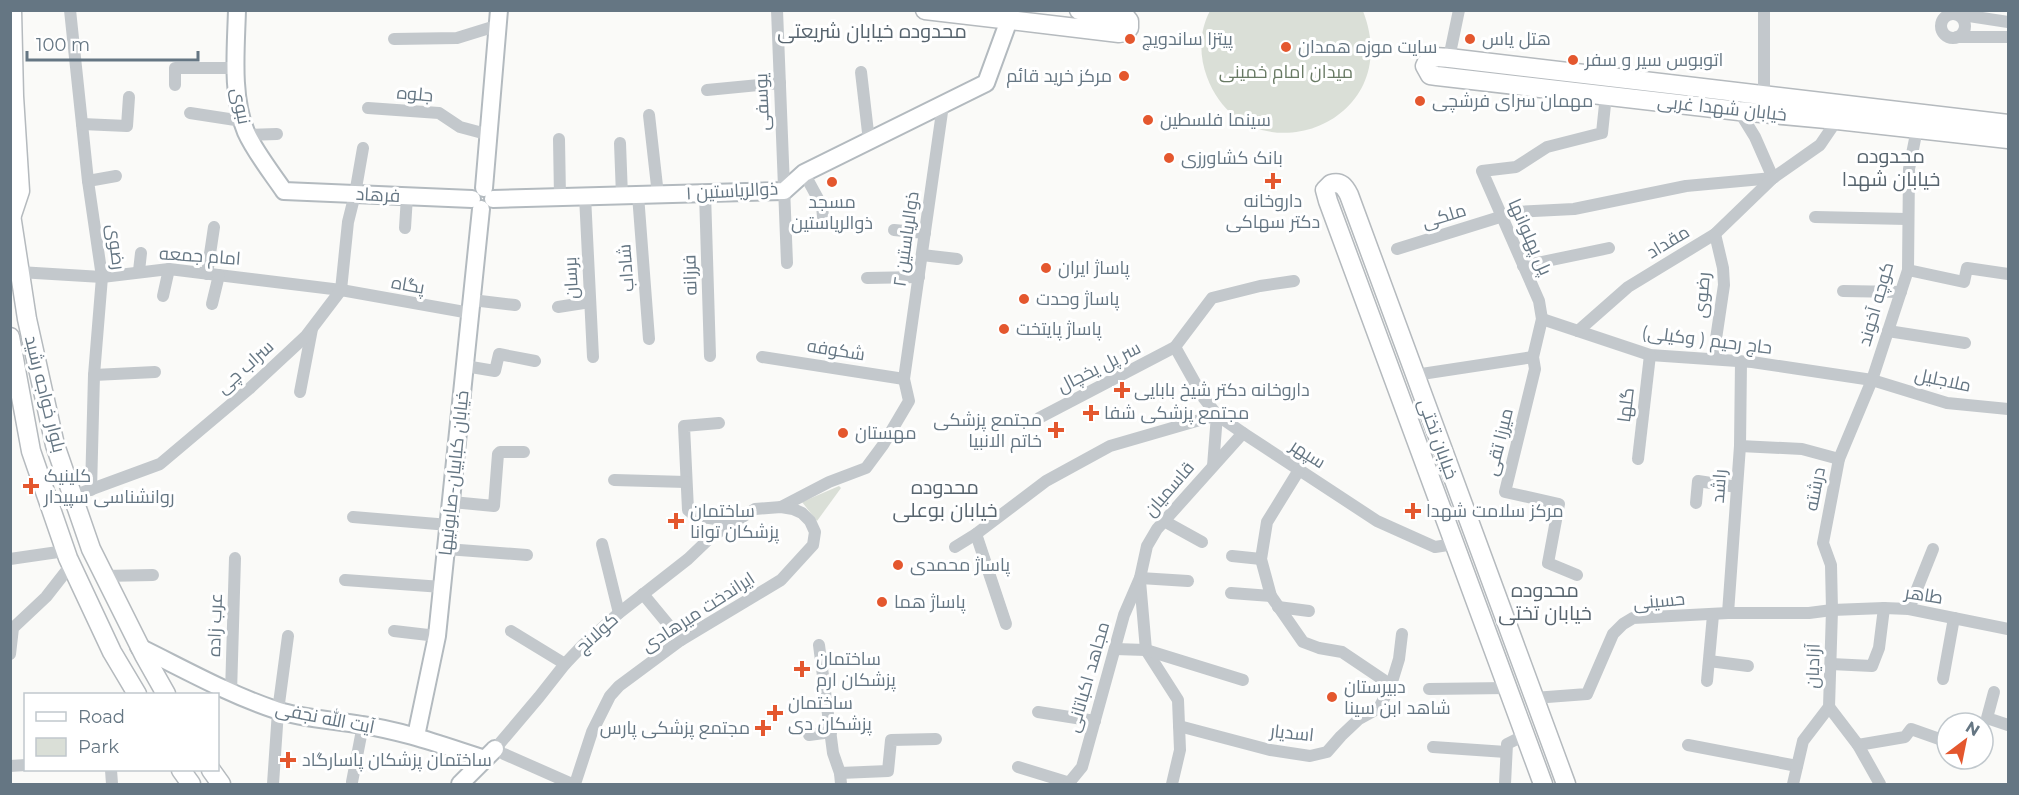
<svg xmlns="http://www.w3.org/2000/svg" width="2019" height="795" font-family="Montserrat,Cairo,sans-serif">
  <rect width="100%" height="100%" fill="#fafaf8"/>
  <g fill="#dadfd7">
    <path d="M1210 11H1363C1408 127 1246 182 1207 77 1199 56 1199 31 1210 11Z"/>
    <path d="M839 486 841 488 817 521 802 502Z"/>
  </g>
  <g fill="none" stroke-linecap="round" stroke-linejoin="round">
    <defs>
      <g id="secondary">
        <path d="M237 10C236 48 231 97 246 132 255 152 271 172 284 191L472 199"/>
        <path d="M484 188 499 10"/>
        <path d="M493 199 784 191 804 173 986 83 1009 20"/>
        <path d="M139 647C184 669 228 694 276 710 304 719 333 720 362 725 404 731 444 746 485 759"/>
        <path d="M416 736 437 636 481 209"/>
        <path d="M460 784 495 749"/>
      </g>
      <g id="primary">
        <path d="M925 10 1119 33 1125 32 1129 28V21L1125 16 1079 10"/>
        <path d="M2008 124 1449 58C1439 57 1429 55 1425 66L1430 75 1437 76 1739 111 1837 120 2008 139"/>
        <path d="M10 208 27 319 55 445 91 549 144 655 166 694"/>
        <path d="M12 215 20 191 14 96 12 10"/>
        <path d="M10 337 31 451 68 558 112 652 137 694"/>
        <path d="M181 770 191 784"/>
        <path d="M211 770 221 784"/>
        <path d="M1543 784 1328 201 1325 190 1331 184C1341 181 1345 187 1349 195L1566 784"/>
      </g>
    </defs>
    <use href="#secondary" stroke="#b3babf" stroke-width="20"/>
    <use href="#primary" stroke="#b5babe" stroke-width="21"/>
    <g stroke="#c3c8cc" stroke-width="12">
      <path d="M70 10 88 181 102 277 94 375 91 490"/>
      <path d="M777 10 787 263"/>
      <path d="M1956 14 2008 22"/>
      <circle cx="1953" cy="26" r="12"/>
      <path d="M1957 37H2008"/>
      <path d="M394 39 457 38 499 25"/>
      <path d="M1449 58 1459 10"/>
      <path d="M861 72 869 141"/>
      <path d="M175 85V68H235"/>
      <path d="M707 90 780 83"/>
      <path d="M1764 95V10"/>
      <path d="M368 108 439 113 460 127 490 135"/>
      <path d="M1739 111 1755 137 1773 178"/>
      <path d="M190 113 242 121"/>
      <path d="M649 115 658 195"/>
      <path d="M82 124 127 126 129 97"/>
      <path d="M247 135 277 134"/>
      <path d="M559 139 560 197"/>
      <path d="M620 143 622 196"/>
      <path d="M804 173 822 206 823 217"/>
      <path d="M88 181 116 176"/>
      <path d="M705 193 710 356"/>
      <path d="M638 195 649 339"/>
      <path d="M585 196 593 357"/>
      <path d="M1815 217 1907 219"/>
      <path d="M405 228 407 196"/>
      <path d="M894 230 925 233"/>
      <path d="M1397 249 1516 212 1574 209 1686 186 1773 178"/>
      <path d="M922 255 957 259"/>
      <path d="M1523 266 1609 248"/>
      <path d="M1908 270 1964 282 1967 268 2008 274"/>
      <path d="M139 271 141 253"/>
      <path d="M19 272 102 277 169 269 341 290 470 313"/>
      <path d="M207 274 214 227"/>
      <path d="M867 278 919 277"/>
      <path d="M1843 291 1901 292"/>
      <path d="M163 296 169 269"/>
      <path d="M472 300 515 305"/>
      <path d="M212 304 219 275"/>
      <path d="M558 307 590 302"/>
      <path d="M1542 319 1650 355 1752 362 1872 380 1947 403 2008 409"/>
      <path d="M1578 331 1628 287 1715 234 1773 178 1820 145 1837 120"/>
      <path d="M1888 331 1965 343"/>
      <path d="M1175 347 1203 397 1217 415 1243 433 1377 521 1435 547 1454 544"/>
      <path d="M762 357 904 379"/>
      <path d="M1713 359 1724 285 1723 268 1715 234"/>
      <path d="M465 366 495 371 499 354 535 361"/>
      <path d="M94 375 155 372"/>
      <path d="M1415 375 1533 357"/>
      <path d="M300 392 312 329"/>
      <path d="M1039 418 1175 347 1212 298 1260 286 1294 281"/>
      <path d="M719 423 684 426 688 510 695 516 737 522"/>
      <path d="M1740 446 1802 449 1839 459"/>
      <path d="M1638 459 1650 355"/>
      <path d="M1299 470 1267 522 1261 559 1271 596 1303 642 1319 648 1342 652 1391 685"/>
      <path d="M614 480 686 482"/>
      <path d="M73 496 160 464 249 389 306 336 341 290 348 222 355 194 363 148"/>
      <path d="M452 502 494 506 498 454 500 452H524"/>
      <path d="M1696 503 1698 481 1737 487"/>
      <path d="M781 507 829 482 866 468 883 445 909 401 904 379 943 105"/>
      <path d="M353 517 449 525"/>
      <path d="M1164 521 1202 542"/>
      <path d="M976 534 1006 624"/>
      <path d="M602 544 619 613"/>
      <path d="M955 547 976 534 1046 481 1110 446 1217 415 1213 466"/>
      <path d="M446 549 527 555"/>
      <path d="M1232 556 1261 559"/>
      <path d="M10 559 65 551"/>
      <path d="M1577 575 1548 563 1559 504 1505 492 1535 369 1533 357 1542 319 1539 301 1482 171 1516 167 1547 147 1602 133 1606 95"/>
      <path d="M103 576 153 575"/>
      <path d="M1140 578 1188 581"/>
      <path d="M345 580 442 587"/>
      <path d="M1140 581 1146 650 1178 700 1180 750 1172 784"/>
      <path d="M1231 593 1271 596"/>
      <path d="M643 594 681 640"/>
      <path d="M1278 607 1309 611"/>
      <path d="M1909 609 1933 549"/>
      <path d="M1728 613 1740 446 1741 362"/>
      <path d="M394 631 437 636"/>
      <path d="M511 631 565 664"/>
      <path d="M819 645 833 753 840 773 841 784"/>
      <path d="M1115 649 1146 650 1243 680"/>
      <path d="M10 654 13 628 46 597 71 565"/>
      <path d="M1709 661 1748 666"/>
      <path d="M1831 664 1872 666 1879 648 1884 608"/>
      <path d="M1943 679 1954 618"/>
      <path d="M1707 681 1713 615"/>
      <path d="M1429 689 1507 688"/>
      <path d="M1994 692 1987 718 2008 725"/>
      <path d="M231 693 235 558"/>
      <path d="M1534 698 1587 694 1613 634 1623 624 1633 618 1728 613H1809L1832 610 1884 608 1909 609 2008 629"/>
      <path d="M1829 707 1858 745 1880 784"/>
      <path d="M1038 712 1095 721"/>
      <path d="M1179 726 1270 750 1310 756 1327 752 1341 736 1359 719 1379 708 1391 685 1399 659 1402 634"/>
      <path d="M809 735 831 732"/>
      <path d="M1688 745 1797 766"/>
      <path d="M1858 745 1905 737 1911 729 1945 741"/>
      <path d="M1433 747 1506 752"/>
      <path d="M495 749 539 697 565 664 583 645 619 613 688 559 711 537 755 509 781 507 793 509 802 513 810 521 815 532 813 545 781 580 681 640 619 686 610 696 592 732 575 784"/>
      <path d="M504 754 572 784"/>
      <path d="M10 766 26 765"/>
      <path d="M1018 767 1070 783"/>
      <path d="M111 770 112 784"/>
      <path d="M840 773 888 771 891 740 936 739"/>
      <path d="M352 782 363 725"/>
      <path d="M273 784 278 711 288 636"/>
      <path d="M1068 784 1082 767 1124 615 1140 578 1147 546 1157 529 1243 433"/>
      <path d="M1505 784 1507 744 1525 735"/>
      <path d="M1793 784 1803 741 1829 707 1832 610 1831 565 1823 543 1839 459 1872 380 1908 270 1909 169 1917 129"/>
    </g>
    <use href="#secondary" stroke="#fff" stroke-width="16"/>
    <use href="#primary" stroke="#fff" stroke-width="18"/>
  </g>
  <g fill="#e4572e" stroke="#fff" stroke-width="2">
    <circle cx="1130" cy="39" r="6"/>
    <circle cx="1470" cy="39" r="6"/>
    <circle cx="1286" cy="47" r="6"/>
    <circle cx="1573" cy="60" r="6"/>
    <circle cx="1124" cy="76" r="6"/>
    <circle cx="1420" cy="101" r="6"/>
    <circle cx="1148" cy="120" r="6"/>
    <circle cx="1169" cy="158" r="6"/>
    <path d="M1270 172h6v6h6v6h-6v6h-6v-6h-6v-6h6z"/>
    <circle cx="832" cy="182" r="6"/>
    <circle cx="1046" cy="268" r="6"/>
    <circle cx="1024" cy="299" r="6"/>
    <circle cx="1004" cy="329" r="6"/>
    <path d="M1119 381h6v6h6v6h-6v6h-6v-6h-6v-6h6z"/>
    <path d="M1088 404h6v6h6v6h-6v6h-6v-6h-6v-6h6z"/>
    <path d="M1053 421h6v6h6v6h-6v6h-6v-6h-6v-6h6z"/>
    <circle cx="843" cy="433" r="6"/>
    <path d="M28 477h6v6h6v6h-6v6h-6v-6h-6v-6h6z"/>
    <path d="M1410 502h6v6h6v6h-6v6h-6v-6h-6v-6h6z"/>
    <path d="M673 512h6v6h6v6h-6v6h-6v-6h-6v-6h6z"/>
    <circle cx="898" cy="565" r="6"/>
    <circle cx="882" cy="602" r="6"/>
    <path d="M799 660h6v6h6v6h-6v6h-6v-6h-6v-6h6z"/>
    <circle cx="1332" cy="697" r="6"/>
    <path d="M772 704h6v6h6v6h-6v6h-6v-6h-6v-6h6z"/>
    <path d="M760 719h6v6h6v6h-6v6h-6v-6h-6v-6h6z"/>
    <path d="M285 751h6v6h6v6h-6v6h-6v-6h-6v-6h6z"/>
  </g>
  <g text-anchor="middle" stroke-width="6" stroke-linejoin="round" paint-order="stroke">
    <g font-size="18" fill="#657683" stroke="#fff" text-anchor="start">
      <text x="1142" y="45">پیتزا ساندویچ</text>
      <text x="1482" y="45">هتل یاس</text>
      <text x="1298" y="53">سایت موزه همدان</text>
      <text x="1585" y="66">اتوبوس سیر و سفر</text>
      <text x="1112" y="82" text-anchor="end">مرکز خرید قائم</text>
      <text x="1432" y="107">مهمان سرای فرشچی</text>
      <text x="1160" y="126">سینما فلسطین</text>
      <text x="1181" y="164">بانک کشاورزی</text>
      <text x="1273" y="207" text-anchor="middle">داروخانه<tspan x="1273" dy="21">دکتر سهاکی</tspan></text>
      <text x="832" y="208" text-anchor="middle">مسجد<tspan x="832" dy="21">ذوالریاستین</tspan></text>
      <text x="1058" y="274">پاساژ ایران</text>
      <text x="1036" y="305">پاساژ وحدت</text>
      <text x="1016" y="335">پاساژ پایتخت</text>
      <text x="1134" y="396">داروخانه دکتر شیخ بابایی</text>
      <text x="1104" y="419">مجتمع پزشکی شفا</text>
      <text x="1042" y="426" text-anchor="end">مجتمع پزشکی<tspan x="1042" dy="21">خاتم الانبیا</tspan></text>
      <text x="855" y="439">مهستان</text>
      <text x="44" y="482">کلینیک<tspan x="44" dy="21">روانشناسی سپیدار</tspan></text>
      <text x="690" y="517">ساختمان<tspan x="690" dy="21">پزشکان توانا</tspan></text>
      <text x="1426" y="517">مرکز سلامت شهدا</text>
      <text x="910" y="571">پاساژ محمدی</text>
      <text x="894" y="608">پاساژ هما</text>
      <text x="816" y="665">ساختمان<tspan x="816" dy="21">پزشکان ارم</tspan></text>
      <text x="1344" y="693">دبیرستان<tspan x="1344" dy="21">شاهد ابن سینا</tspan></text>
      <text x="788" y="709">ساختمان<tspan x="788" dy="21">پزشکان دی</tspan></text>
      <text x="750" y="734" text-anchor="end">مجتمع پزشکی پارس</text>
      <text x="302" y="766">ساختمان پزشکان پاسارگاد</text>
    </g>
    <g font-size="18" fill="#687a64" stroke="#fff">
      <text x="1286" y="78">میدان امام خمینی</text>
    </g>
    <g font-size="18" fill="#657683" stroke="#fff">
      <text transform="translate(415 94) rotate(5)" y="6">جلوه</text>
      <text transform="translate(762 102) rotate(-92)" y="6">یوسفی</text>
      <text transform="translate(241 106) rotate(79)" y="6">نبوی</text>
      <text transform="translate(1722 108) rotate(6)" y="6">خیابان شهدا غربی</text>
      <text transform="translate(732 191) rotate(-3)" y="6">ذوالریاستین ۱</text>
      <text transform="translate(378 195) rotate(3)" y="6">فرهاد</text>
      <text transform="translate(1444 216) rotate(-17)" y="6">ملکی</text>
      <text transform="translate(1530 237) rotate(66)" y="6">پل پهلوانها</text>
      <text transform="translate(906 239) rotate(-82)" y="6">ذوالریاستین ۲</text>
      <text transform="translate(1668 242) rotate(-31)" y="6">مقداد</text>
      <text transform="translate(116 247) rotate(83)" y="6">رضوی</text>
      <text transform="translate(200 256) rotate(4)" y="6">امام جمعه</text>
      <text transform="translate(626 268) rotate(-94)" y="6">شاداب</text>
      <text transform="translate(690 275) rotate(-92)" y="6">فرزانه</text>
      <text transform="translate(571 278) rotate(-93)" y="6">برسان</text>
      <text transform="translate(408 285) rotate(10)" y="6">پگاه</text>
      <text transform="translate(1702 295) rotate(-85)" y="6">رضوی</text>
      <text transform="translate(1876 304) rotate(-74)" y="6">کوچه آخوند</text>
      <text transform="translate(1707 340) rotate(7)" y="6">حاج رحیم ( وکیلی)</text>
      <text transform="translate(836 350) rotate(9)" y="6">شکوفه</text>
      <text transform="translate(245 367) rotate(-42)" y="6">سراب چی</text>
      <text transform="translate(1099 367) rotate(-27)" y="6">سر پل یخچال</text>
      <text transform="translate(1943 380) rotate(12)" y="6">ملاجلیل</text>
      <text transform="translate(45 394) rotate(76)" y="6">بلوار خواجه رشید</text>
      <text transform="translate(1626 405) rotate(-83)" y="6">گلها</text>
      <text transform="translate(1438 439) rotate(70)" y="6">خیابان تختی</text>
      <text transform="translate(1499 442) rotate(-76)" y="6">میرزا تقی</text>
      <text transform="translate(1308 454) rotate(33)" y="6">سپهر</text>
      <text transform="translate(454 473) rotate(-84)" y="6">خیابان کبابیان-صابونیها</text>
      <text transform="translate(1719 486) rotate(-86)" y="6">راشد</text>
      <text transform="translate(1169 489) rotate(-49)" y="6">قاسمیان</text>
      <text transform="translate(1815 489) rotate(-79)" y="6">درشته</text>
      <text transform="translate(1924 595) rotate(9)" y="6">طاهر</text>
      <text transform="translate(1659 601) rotate(-5)" y="6">حسینی</text>
      <text transform="translate(698 612) rotate(-33)" y="6">ایراندخت میرهادی</text>
      <text transform="translate(215 625) rotate(-88)" y="6">عرب زاده</text>
      <text transform="translate(597 633) rotate(-42)" y="6">کولانج</text>
      <text transform="translate(1813 666) rotate(-88)" y="6">آزادیان</text>
      <text transform="translate(1088 677) rotate(-74)" y="6">مجاهد اکباتانی</text>
      <text transform="translate(325 718) rotate(11)" y="6">آیت الله نجفی</text>
      <text transform="translate(1292 733) rotate(6)" y="6">اسدیار</text>
    </g>
    <g font-size="20" fill="#57646e" stroke="#fff">
      <text x="872" y="38">محدوده خیابان شریعتی</text>
      <text x="1891" y="163">محدوده<tspan x="1891" dy="23">خیابان شهدا</tspan></text>
      <text x="945" y="494">محدوده<tspan x="945" dy="23">خیابان بوعلی</tspan></text>
      <text x="1545" y="597">محدوده<tspan x="1545" dy="23">خیابان تختی</tspan></text>
    </g>
  </g>
  <rect width="2019" height="795" fill="none" stroke="#657683" stroke-width="24"/>
  <rect x="24" y="693" width="195" height="78" fill="#ffffff" stroke="#c1c8cd" stroke-width="1.5"/>
  <rect x="36" y="712" width="30" height="9" fill="#ffffff" stroke="#c1c8cd" stroke-width="1.5"/>
  <text x="78" y="723" font-size="18" fill="#657683">Road</text>
  <rect x="36" y="738" width="30" height="18" fill="#dadfd7" stroke="#c1c8cd" stroke-width="1.5"/>
  <text x="78" y="753" font-size="18" fill="#657683">Park</text>
  <g transform="translate(1965 741) rotate(32)"><circle r="28" fill="#ffffff" stroke="#c1c8cd" stroke-width="1.5"/>
  <path d="M0-4.5L10 22L0 15L-10 22Z" fill="#e4572e"/>
  <text y="-9" font-size="16" font-weight="bold" text-anchor="middle" fill="#657683">N</text>
  </g>
  <path d="M27 51v9h171v-9" fill="none" stroke="#657683" stroke-width="3"/>
  <text x="36" y="51" font-size="18" fill="#657683" stroke="#ffffff" stroke-width="4.5" paint-order="stroke">100 m</text>
</svg>
